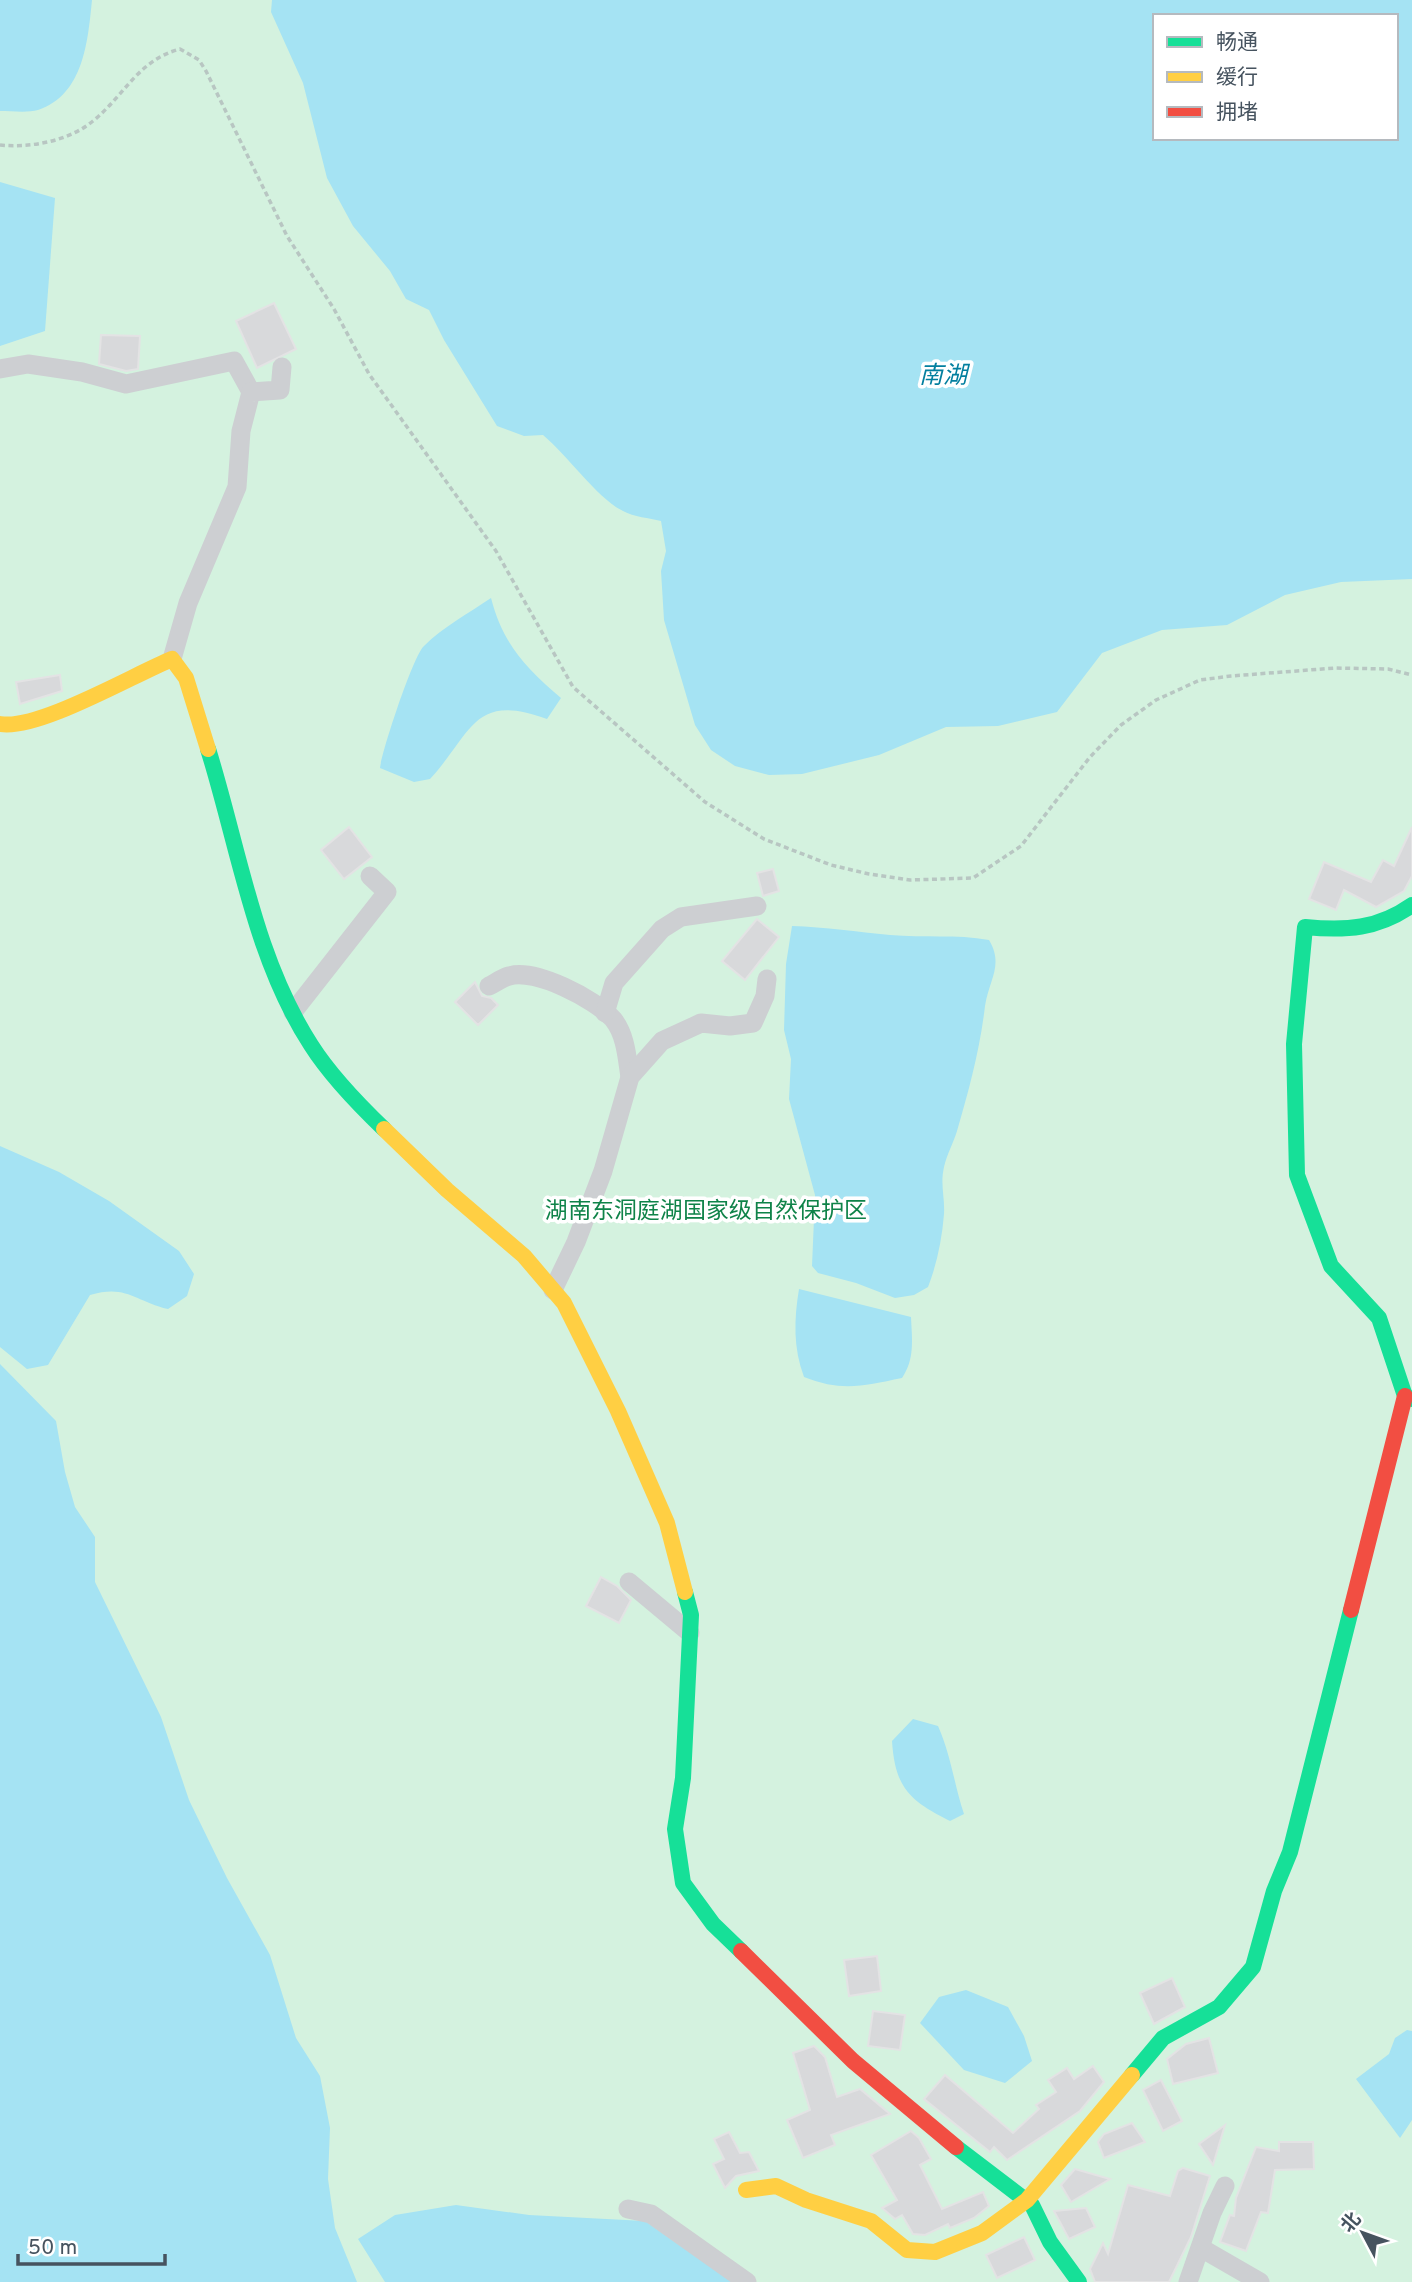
<svg xmlns="http://www.w3.org/2000/svg" width="1412" height="2282" font-family="Overpass,'Noto Sans SC',sans-serif">
  <rect width="100%" height="100%" fill="#f2f1f1"/>
  <path fill="#d4f2df" fill-rule="evenodd" d="M0 0H1412V2282H0ZM1155 16H1396V138H1155Z"/>
  <g fill="#a5e3f3" fill-rule="evenodd">
    <path d="M0 0H92C88 40 84 95 38 110 28 113 11 111 0 111Z"/>
    <path d="M272 0H1412V579L1341 582 1285 595 1227 625 1162 630 1102 653 1057 712 998 726 946 727 879 755 802 774 769 775 735 766 711 750 695 725 664 620 661 571 666 551 661 521C649 518 634 517 623 511 598 499 567 455 543 435L524 436 497 426 444 340 429 310 406 299 390 271 353 226 327 178 303 83 271 12ZM1155 16H1396V138H1155Z"/>
    <path d="M0 182 55 198 45 331 0 346Z"/>
    <path d="M491 598C503 644 525 667 561 698L547 719C473 692 473 732 430 779L414 782 380 768C382 751 413 656 424 646 443 627 469 613 491 598Z"/>
    <path d="M792 926C826 927 857 932 890 935 924 938 956 934 989 940 1004 965 989 980 985 1006 980 1049 969 1090 957 1131 953 1144 947 1154 944 1167 940 1185 945 1197 944 1214 942 1239 937 1264 928 1287L914 1295 895 1298 856 1283 818 1273 812 1266 815 1195 789 1099 791 1059 784 1030 786 964Z"/>
    <path d="M0 1146 59 1172 109 1201 179 1251 194 1274 187 1296 168 1309C135 1301 126 1284 90 1295L48 1365 27 1369 0 1347Z"/>
    <path d="M799 1289 911 1317C912 1340 915 1359 902 1378 863 1386 842 1392 804 1377 793 1348 794 1319 799 1289Z"/>
    <path d="M0 1364 56 1421 65 1472 75 1507 95 1537V1582L161 1717 189 1800 227 1878 270 1955 296 2038 320 2076 330 2128 328 2179 335 2228 357 2282H0Z"/>
    <path d="M913 1719 938 1726C951 1755 954 1784 964 1814L950 1821C910 1801 895 1788 892 1741Z"/>
    <path d="M966 1990 1008 2007 1024 2036 1032 2061 1005 2083 964 2070 920 2023 939 1997Z"/>
    <path d="M1407 2030 1412 2031V2120L1400 2138 1356 2079 1389 2054 1395 2038Z"/>
    <path d="M456 2205 529 2215 645 2221 732 2282H385L358 2239 395 2215Z"/>
  </g>
  <g fill="#d8d9db" stroke="#e3e3e4" stroke-width="2">
    <path d="M274 303 296 349 257 368 236 321Z"/>
    <path d="M101 335 140 336 138 369 126 371 99 364Z"/>
    <path d="M60 675 62 691 20 704 16 682Z"/>
    <path d="M349 827 372 857 344 879 321 850Z"/>
    <path d="M1412 827V876L1404 891 1376 907 1344 890 1336 910 1309 899 1324 862 1371 882 1383 860 1394 866Z"/>
    <path d="M773 869 779 891 763 896 757 873Z"/>
    <path d="M757 919 779 937 745 980 722 961Z"/>
    <path d="M475 982 482 996 491 998 498 1005 478 1025 455 1002Z"/>
    <path d="M601 1577 617 1586 631 1600 619 1623 586 1606Z"/>
    <path d="M877 1956 881 1991 849 1996 844 1960Z"/>
    <path d="M1172 1978 1185 2007 1154 2024 1140 1993Z"/>
    <path d="M873 2011 905 2015 900 2050 868 2046Z"/>
    <path d="M1209 2038 1218 2073 1173 2084 1167 2059 1186 2044Z"/>
    <path d="M814 2046 825 2057 837 2097 860 2089 890 2114 831 2135 835 2145 803 2158 787 2120 810 2110 793 2053Z"/>
    <path d="M1093 2066 1104 2082 1080 2111 1007 2160 994 2147 990 2152 924 2099 945 2075 1013 2133 1039 2109 1036 2105 1056 2092 1048 2080 1067 2068 1074 2079Z"/>
    <path d="M1161 2080 1182 2121 1163 2131 1143 2090Z"/>
    <path d="M1132 2123 1145 2142 1104 2158 1098 2142 1104 2134Z"/>
    <path d="M1225 2125 1213 2165 1199 2144Z"/>
    <path d="M911 2131 919 2138 931 2159 920 2165 942 2209 983 2192 989 2206 974 2218 950 2228 948 2224 925 2235 913 2234 902 2215 895 2219 882 2208 897 2200 871 2155Z"/>
    <path d="M729 2132 740 2153 749 2152 759 2171 736 2176 725 2188 713 2164 724 2159 714 2139Z"/>
    <path d="M1279 2142H1313L1314 2169 1275 2170 1268 2213 1261 2212 1246 2251 1220 2242 1230 2215 1234 2216 1236 2198 1256 2147 1279 2151Z"/>
    <path d="M1183 2168 1210 2176 1191 2237 1169 2282H1095L1090 2269 1103 2243 1108 2254 1128 2185 1170 2196 1178 2171Z"/>
    <path d="M1075 2169 1110 2179 1071 2202 1061 2185Z"/>
    <path d="M1086 2208 1095 2227 1069 2239 1054 2211Z"/>
    <path d="M1024 2237 1035 2260 997 2278 986 2255Z"/>
  </g>
  <g fill="none" stroke-linecap="round" stroke-linejoin="round">
    <path stroke="#b8c6c2" stroke-width="3.5" stroke-dasharray="5 3.5" stroke-linecap="butt" d="M0 145C31 148 69 141 93 121 125 95 138 60 180 49L199 60 206 71 287 236 334 309 369 374 496 551 573 687 705 802 764 839 831 865 869 874 910 880 973 878 1021 846 1090 757 1121 725 1156 700 1200 680 1231 676 1335 668 1388 669 1412 675"/>
    <g stroke="#cdcfd2" stroke-width="19">
      <path d="M0 369 28 364 82 372 126 384 234 361 251 392"/>
      <path d="M172 659 188 603 237 487 241 431 251 392 280 390 282 367"/>
      <path d="M489 986C495 983 502 978 509 976 535 968 595 999 613 1019 626 1035 627 1058 630 1077"/>
      <path d="M293 1012 387 892 370 876"/>
      <path d="M605 1013 614 983 662 929 681 917 757 906"/>
      <path d="M553 1290 576 1242 603 1171 630 1077 662 1041 701 1023 730 1026 753 1023 765 996 767 979"/>
      <path d="M629 1582 690 1633"/>
      <path d="M628 2209 651 2214 747 2282"/>
      <path d="M1201 2248 1260 2282"/>
      <path d="M1188 2282 1212 2213 1225 2186"/>
    </g>
    <g stroke="#16e098" stroke-width="16">
      <path d="M208 749C239 848 254 957 311 1045 330 1075 359 1105 384 1129"/>
      <path d="M1412 905C1378 929 1346 931 1305 927L1294 1044 1297 1175 1331 1266 1379 1318 1405 1396 1412 1399"/>
      <path d="M685 1592 691 1615 683 1778 675 1829 683 1883 713 1924 741 1951"/>
      <path d="M1132 2075 1163 2038 1219 2007 1253 1967 1274 1891 1290 1852 1351 1610"/>
      <path d="M956 2147 1032 2205 1050 2242 1079 2282"/>
    </g>
    <g stroke="#ffcf43" stroke-width="16">
      <path d="M0 724C37 731 133 675 172 659L186 678 208 749"/>
      <path d="M384 1129 447 1190 524 1256 564 1303 618 1411 667 1523 685 1592"/>
      <path d="M746 2190 776 2186 806 2200 871 2221 907 2250 935 2252 982 2233 1027 2200 1132 2075"/>
    </g>
    <g stroke="#f24e42" stroke-width="16">
      <path d="M1351 1610 1405 1396"/>
      <path d="M741 1951 853 2061 956 2147"/>
    </g>
  </g>
  <g text-anchor="middle" stroke-width="7" stroke-linejoin="round" paint-order="stroke">
    <g font-size="23" fill="#0f8349" stroke="#fff">
      <text x="706" y="1218">湖南东洞庭湖国家级自然保护区</text>
    </g>
    <g font-size="24" font-style="italic" fill="#037f9f" stroke="#fff">
      <text x="943" y="383">南湖</text>
    </g>
  </g>
  <rect x="1153" y="14" width="245" height="126" fill="#ffffff" stroke="#b5babf" stroke-width="2"/>
  <rect x="1167" y="37" width="35" height="10" fill="#16e098" stroke="#b5babf" stroke-width="2"/>
  <text x="1216" y="49" font-size="21" fill="#46535f">畅通</text>
  <rect x="1167" y="72" width="35" height="10" fill="#ffcf43" stroke="#b5babf" stroke-width="2"/>
  <text x="1216" y="84" font-size="21" fill="#46535f">缓行</text>
  <rect x="1167" y="107" width="35" height="10" fill="#f24e42" stroke="#b5babf" stroke-width="2"/>
  <text x="1216" y="119" font-size="21" fill="#46535f">拥堵</text>
  <g transform="translate(1363 2233) rotate(311)" stroke="#ffffff" stroke-width="5" paint-order="stroke">
  <path d="M0-5L12 26L0 18L-12 26Z" fill="#46535f"/>
  <text y="-10" font-size="19" font-weight="bold" text-anchor="middle" fill="#46535f">北</text>
  </g>
  <path d="M18 2254v10h147v-10" fill="none" stroke="#46535f" stroke-width="3.5"/>
  <text x="28" y="2254" font-size="21" fill="#46535f" stroke="#ffffff" stroke-width="5" paint-order="stroke">50 m</text>
</svg>
